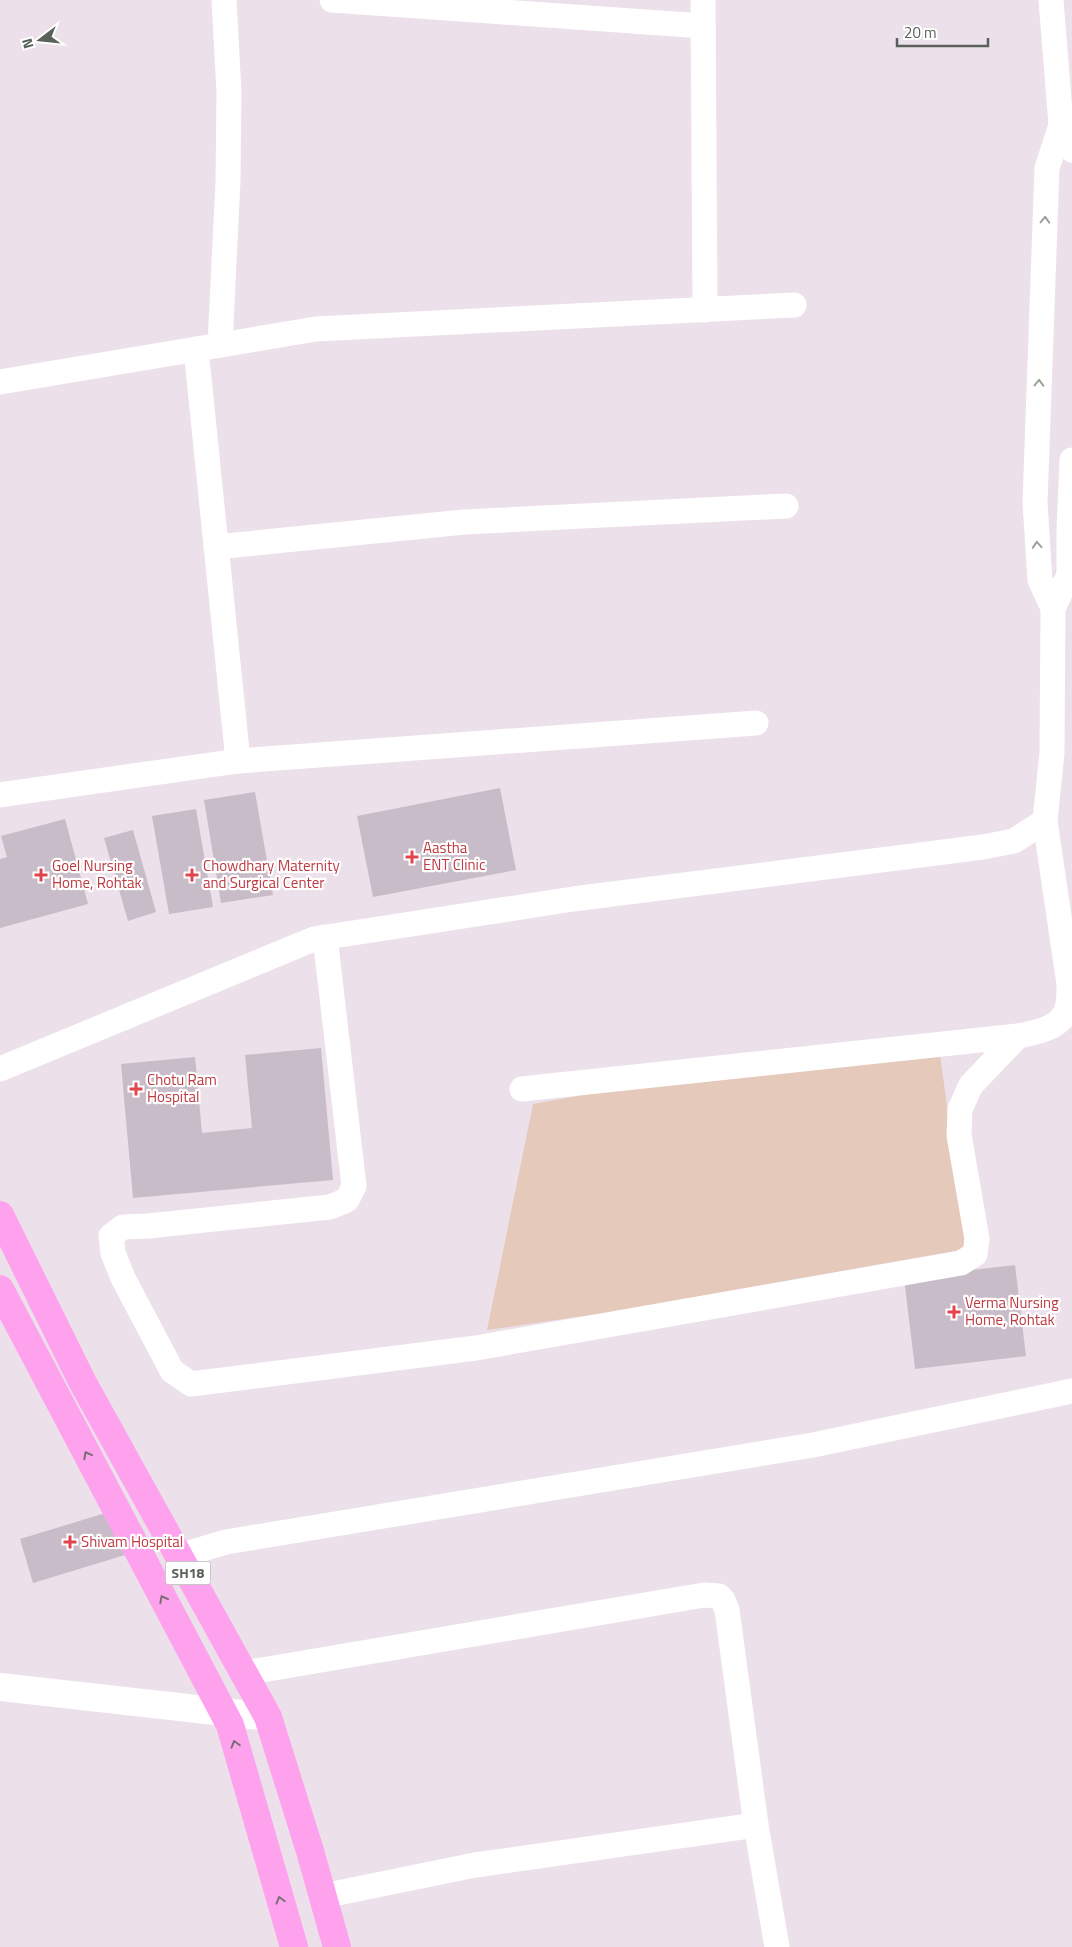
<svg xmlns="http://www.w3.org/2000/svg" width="1072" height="1947" font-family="'Titillium Web',sans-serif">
  <rect width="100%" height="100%" fill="#ece0eb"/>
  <path fill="#e5c9bb" d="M902 1038 938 1039 966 1249 604 1313 487 1330 533 1104Z"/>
  <g fill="#c7bcc7">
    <path d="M500 788 516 870 373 897 357 816Z"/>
    <path d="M255 792 273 895 221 903 204 800Z"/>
    <path d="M196 809 213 907 169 914 152 816Z"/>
    <path d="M65 819 88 904 0 928V859L7 857 1 836Z"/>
    <path d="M133 830 156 912 128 921 104 838Z"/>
    <path d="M321 1048 333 1180 133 1198 121 1064 195 1057 202 1133 252 1128 245 1055Z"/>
    <path d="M1015 1265 1026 1356 915 1369 904 1278Z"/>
    <path d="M112 1511 125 1555 33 1583 20 1539Z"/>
  </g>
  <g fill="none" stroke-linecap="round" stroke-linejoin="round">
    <g stroke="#fff" stroke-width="25">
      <path d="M332 0 703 26"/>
      <path d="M703 0 705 310"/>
      <path d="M1051 0 1061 125 1072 150"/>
      <path d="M220 345 228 181 229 93 224 0"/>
      <path d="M196 349 238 761"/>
      <path d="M0 382 316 329 794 305"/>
      <path d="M216 547 464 522 786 506"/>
      <path d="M1053 608 1069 575V530L1072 460"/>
      <path d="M0 795 238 761 756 723"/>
      <path d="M325 937 354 1186 347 1200 330 1207 148 1226 123 1227 111 1236 113 1253 123 1278 172 1371 191 1384 476 1348 961 1263 975 1254 977 1239 959 1135 960 1109 971 1085 1018 1036"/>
      <path d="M0 1069 314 939 573 899 983 847 1014 841 1045 821 1052 752 1053 608 1040 580 1035 503 1047 168 1061 125"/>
      <path d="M522 1089 1018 1036C1037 1032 1065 1028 1068 1004 1069 998 1069 991 1069 984L1045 821"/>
      <path d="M179 1556 226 1542 813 1445 1072 1391"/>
      <path d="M244 1673 704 1595 719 1596 723 1600 727 1610 756 1825 777 1947"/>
      <path d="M323 1896 475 1865 756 1825"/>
    </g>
    <path stroke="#fff" stroke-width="28" d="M0 1687 268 1717"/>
    <g stroke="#ffa2ee" stroke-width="28">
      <path d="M0 1215 83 1383 268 1717 310 1851 337 1947"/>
      <path d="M0 1289 230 1725 294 1947"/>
    </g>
  </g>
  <defs><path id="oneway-chevron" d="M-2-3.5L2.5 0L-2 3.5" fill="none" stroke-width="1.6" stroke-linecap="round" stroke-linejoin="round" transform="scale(1.25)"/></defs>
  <g stroke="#9ba09b">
    <use href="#oneway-chevron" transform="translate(1045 220) rotate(-88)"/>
    <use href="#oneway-chevron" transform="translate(1039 383) rotate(-88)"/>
    <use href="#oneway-chevron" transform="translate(1037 545) rotate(-94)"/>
  </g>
  <g stroke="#7a6e77">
    <use href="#oneway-chevron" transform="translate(87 1455) rotate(-118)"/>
    <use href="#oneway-chevron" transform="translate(163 1599) rotate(-118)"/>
    <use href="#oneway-chevron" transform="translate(235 1744) rotate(-106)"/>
    <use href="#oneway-chevron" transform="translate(280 1900) rotate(-106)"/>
  </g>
  <g fill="#e0444e" stroke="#fff" stroke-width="2">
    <path d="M409.5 849.5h5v5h5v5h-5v5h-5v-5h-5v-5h5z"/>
    <path d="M38.5 867.5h5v5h5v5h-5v5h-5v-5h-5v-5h5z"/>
    <path d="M189.5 867.5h5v5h5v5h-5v5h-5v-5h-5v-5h5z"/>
    <path d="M133.5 1081.5h5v5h5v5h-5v5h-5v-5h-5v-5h5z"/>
    <path d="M951.5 1304.5h5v5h5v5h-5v5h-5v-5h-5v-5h5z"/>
    <path d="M67.5 1534.5h5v5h5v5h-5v5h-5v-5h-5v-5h5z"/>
  </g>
  <g text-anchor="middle" stroke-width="4.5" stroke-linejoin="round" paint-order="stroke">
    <rect fill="#fff" stroke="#8b908b" stroke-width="1" x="165.5" y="1561.5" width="45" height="23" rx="4"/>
    <g font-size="14" font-weight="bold" fill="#596159">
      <text x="188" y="1578">SH18</text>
    </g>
    <g font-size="15" fill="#be3a42" stroke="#fff" text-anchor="start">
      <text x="423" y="853">Aastha<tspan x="423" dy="17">ENT Clinic</tspan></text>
      <text x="52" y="871">Goel Nursing<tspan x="52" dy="17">Home, Rohtak</tspan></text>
      <text x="203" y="871">Chowdhary Maternity<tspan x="203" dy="17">and Surgical Center</tspan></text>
      <text x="147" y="1085">Chotu Ram<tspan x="147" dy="17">Hospital</tspan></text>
      <text x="965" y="1308">Verma Nursing<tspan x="965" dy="17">Home, Rohtak</tspan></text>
      <text x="81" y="1547">Shivam Hospital</text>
    </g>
  </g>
  <g transform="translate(40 40) rotate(254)" stroke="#ffffff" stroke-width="4" paint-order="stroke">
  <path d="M0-4L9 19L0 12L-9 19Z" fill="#596159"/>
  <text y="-8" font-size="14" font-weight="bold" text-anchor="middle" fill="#596159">N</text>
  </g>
  <path d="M897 38v8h91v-8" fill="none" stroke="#596159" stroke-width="2.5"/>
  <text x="904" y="38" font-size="15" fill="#596159" stroke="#ffffff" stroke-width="4" paint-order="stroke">20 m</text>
</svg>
